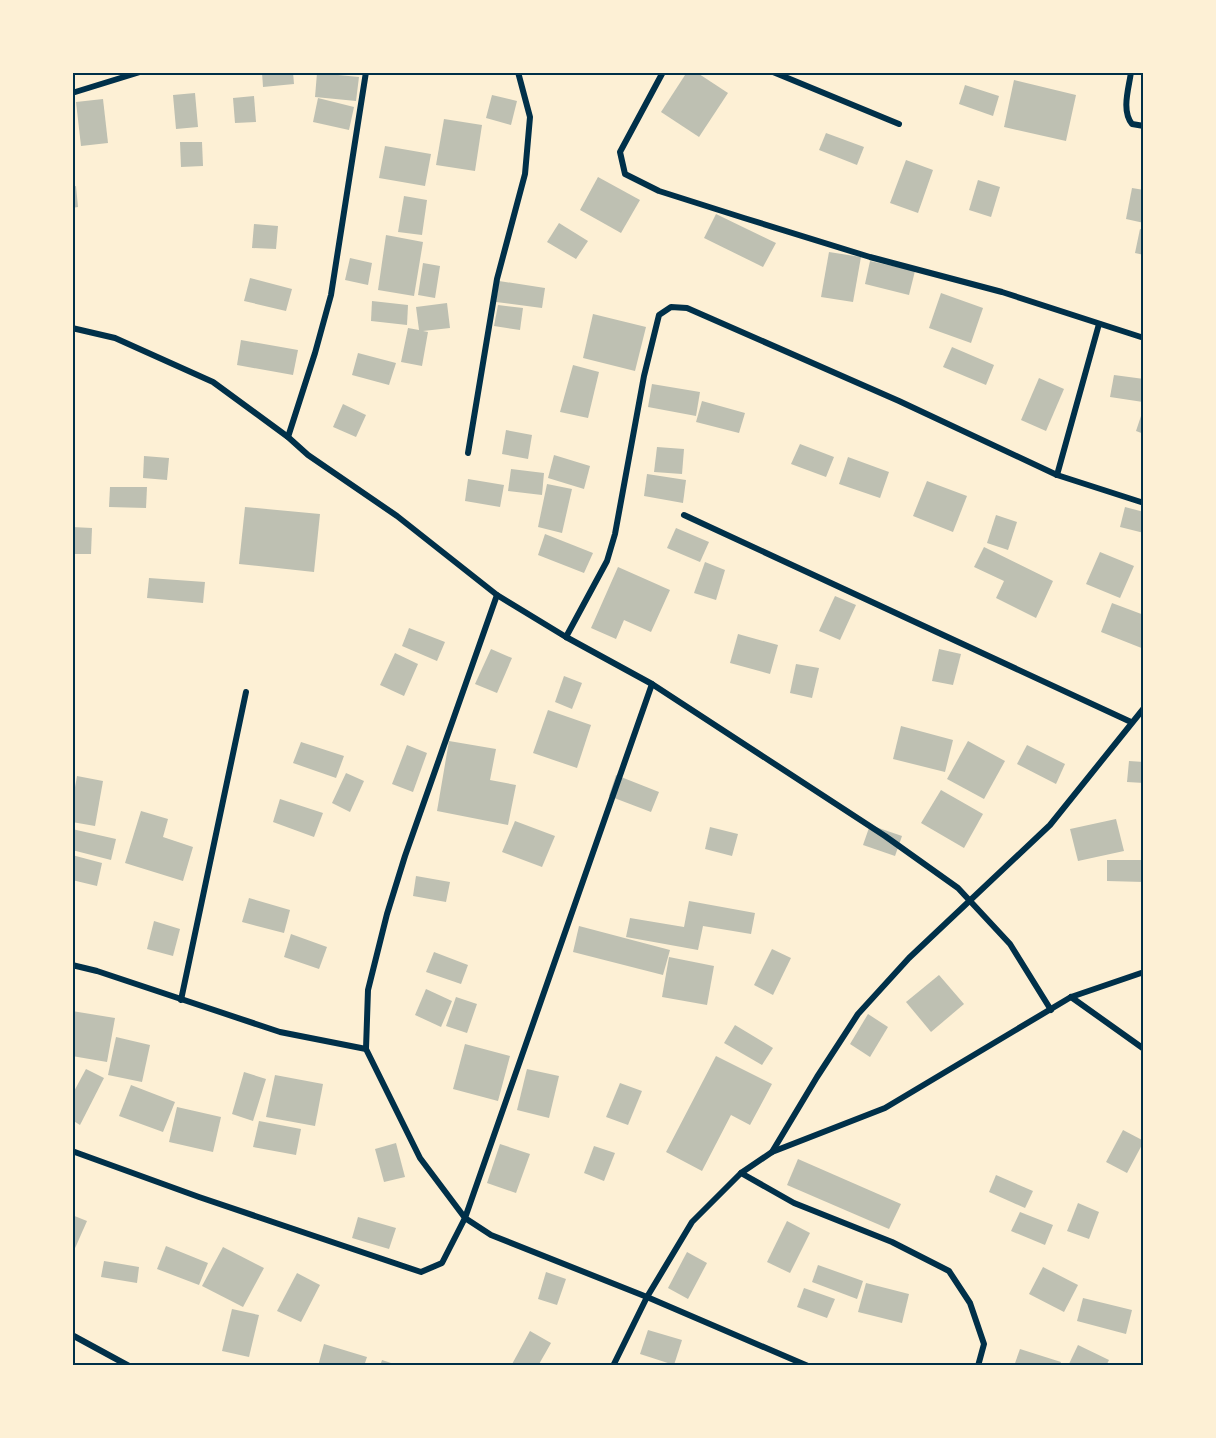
<svg xmlns="http://www.w3.org/2000/svg" width="1216" height="1438" font-family="Signika,sans-serif">
  <rect width="100%" height="100%" fill="#fdf0d5"/>
  <g fill="#bec0b2">
    <path d="M262 72H293L294 84 263 87Z"/>
    <path d="M687 72H696L728 93 699 137 661 112Z"/>
    <path d="M317 73 359 77 356 101 315 97Z"/>
    <path d="M1014 80 1076 95 1066 141 1004 127Z"/>
    <path d="M965 85 999 96 993 116 959 104Z"/>
    <path d="M195 93 198 127 176 129 173 95Z"/>
    <path d="M492 95 517 101 511 125 486 118Z"/>
    <path d="M254 96 256 122 235 123 233 98Z"/>
    <path d="M318 98 354 107 349 130 313 122Z"/>
    <path d="M103 99 108 143 81 146 76 102Z"/>
    <path d="M444 119 482 125 475 171 436 165Z"/>
    <path d="M826 133 864 147 857 165 819 150Z"/>
    <path d="M180 142H202L203 166 181 167Z"/>
    <path d="M385 146 431 154 425 186 379 178Z"/>
    <path d="M906 160 933 170 918 213 890 203Z"/>
    <path d="M598 177 640 200 621 233 580 210Z"/>
    <path d="M978 180 1000 187 991 217 969 210Z"/>
    <path d="M76 186 78 207 72 208V187Z"/>
    <path d="M1132 188 1144 190V223L1126 219Z"/>
    <path d="M404 196 427 200 422 235 398 232Z"/>
    <path d="M716 214 776 243 763 267 704 238Z"/>
    <path d="M559 223 588 241 576 259 547 242Z"/>
    <path d="M254 224 278 226 276 249 252 248Z"/>
    <path d="M1140 229 1144 230V255L1135 253Z"/>
    <path d="M386 235 423 242 414 296 378 290Z"/>
    <path d="M829 252 861 257 853 302 821 297Z"/>
    <path d="M350 258 372 263 368 285 345 280Z"/>
    <path d="M870 261 915 271 909 295 865 284Z"/>
    <path d="M423 263 440 266 435 298 418 295Z"/>
    <path d="M250 278 292 289 286 311 244 301Z"/>
    <path d="M499 281 545 288 542 308 496 302Z"/>
    <path d="M941 293 983 308 971 343 929 328Z"/>
    <path d="M372 301 408 305 407 325 371 321Z"/>
    <path d="M447 303 450 328 423 331 428 332 422 366 401 362 408 328 419 330 416 307Z"/>
    <path d="M498 305 523 308 520 330 494 326Z"/>
    <path d="M593 314 646 327 635 371 583 358Z"/>
    <path d="M241 340 298 350 293 375 237 365Z"/>
    <path d="M952 347 994 365 986 385 943 367Z"/>
    <path d="M358 353 396 363 389 385 352 375Z"/>
    <path d="M573 365 599 372 588 418 560 412Z"/>
    <path d="M1114 375 1144 379 1143 402 1110 397Z"/>
    <path d="M1039 378 1064 389 1046 431 1021 420Z"/>
    <path d="M652 384 700 392 696 416 648 407Z"/>
    <path d="M702 401 745 413 739 433 696 422Z"/>
    <path d="M343 404 366 415 356 437 333 427Z"/>
    <path d="M1144 407V434L1136 431Z"/>
    <path d="M506 430 532 435 528 459 502 454Z"/>
    <path d="M800 444 834 457 826 477 791 464Z"/>
    <path d="M657 447 684 449 682 474 654 472Z"/>
    <path d="M554 455 590 466 584 489 548 478Z"/>
    <path d="M144 456 169 458 167 480 143 478Z"/>
    <path d="M848 457 889 472 880 498 839 484Z"/>
    <path d="M511 469 544 473 542 495 508 491Z"/>
    <path d="M647 474 686 480 683 503 644 496Z"/>
    <path d="M468 479 504 485 500 507 465 501Z"/>
    <path d="M927 481 967 496 953 532 913 516Z"/>
    <path d="M547 484 572 489 562 533 538 527Z"/>
    <path d="M110 487H147L146 508 109 507Z"/>
    <path d="M245 507 320 514 314 572 239 564Z"/>
    <path d="M1125 507 1144 512V533L1120 527Z"/>
    <path d="M996 515 1017 522 1008 550 987 543Z"/>
    <path d="M72 527 92 528 91 554H72Z"/>
    <path d="M676 528 709 542 700 562 667 548Z"/>
    <path d="M545 534 593 553 584 573 538 555Z"/>
    <path d="M984 547 1053 581 1036 618 996 598 1004 581 974 567Z"/>
    <path d="M1100 552 1134 566 1120 598 1086 584Z"/>
    <path d="M705 562 725 570 716 600 694 593Z"/>
    <path d="M618 567 670 590 651 632 624 620 616 639 591 628Z"/>
    <path d="M149 578 205 582 203 603 147 598Z"/>
    <path d="M835 596 856 605 840 640 819 631Z"/>
    <path d="M1112 603 1144 615V649L1101 632Z"/>
    <path d="M409 628 445 642 437 661 402 646Z"/>
    <path d="M738 634 778 645 770 674 730 663Z"/>
    <path d="M491 649 512 658 497 693 475 684Z"/>
    <path d="M939 649 961 654 953 685 932 681Z"/>
    <path d="M395 653 418 664 404 696 380 685Z"/>
    <path d="M796 664 819 668 812 698 790 693Z"/>
    <path d="M564 676 582 683 572 709 555 702Z"/>
    <path d="M548 710 591 725 577 768 533 753Z"/>
    <path d="M901 726 953 740 945 772 893 759Z"/>
    <path d="M449 741 496 749 490 780 516 785 508 825 437 811Z"/>
    <path d="M968 741 1005 761 984 799 947 779Z"/>
    <path d="M301 742 344 756 336 778 293 763Z"/>
    <path d="M407 745 427 753 413 792 392 784Z"/>
    <path d="M1027 745 1065 764 1056 784 1017 764Z"/>
    <path d="M1129 761 1144 762V783L1127 782Z"/>
    <path d="M346 773 364 781 350 812 332 803Z"/>
    <path d="M616 775 659 792 651 812 609 796Z"/>
    <path d="M77 776 103 781 95 826 72 822V804Z"/>
    <path d="M941 790 983 814 964 848 921 823Z"/>
    <path d="M280 799 323 813 314 837 273 822Z"/>
    <path d="M141 811 168 819 163 837 193 847 183 881 125 863Z"/>
    <path d="M1116 819 1124 851 1078 861 1070 829Z"/>
    <path d="M515 821 555 836 542 867 502 852Z"/>
    <path d="M870 825 902 836 895 856 863 845Z"/>
    <path d="M710 827 738 834 732 856 705 849Z"/>
    <path d="M72 829 116 839 111 860 72 850Z"/>
    <path d="M72 855 102 863 97 886 72 880Z"/>
    <path d="M1107 860H1144V882L1107 881Z"/>
    <path d="M416 876 450 882 446 902 413 896Z"/>
    <path d="M249 898 290 910 284 933 242 922Z"/>
    <path d="M689 901 755 913 751 934 703 926 698 950 626 937 630 918 684 927Z"/>
    <path d="M154 921 180 929 173 956 147 949Z"/>
    <path d="M579 926 670 950 663 975 573 952Z"/>
    <path d="M291 934 327 947 319 969 284 957Z"/>
    <path d="M772 949 791 958 773 995 754 985Z"/>
    <path d="M434 952 468 965 461 984 426 972Z"/>
    <path d="M669 957 714 966 707 1005 662 997Z"/>
    <path d="M939 975 964 1004 931 1032 906 1002Z"/>
    <path d="M426 989 452 1001 441 1027 415 1015Z"/>
    <path d="M456 997 477 1004 467 1033 446 1026Z"/>
    <path d="M72 1011 115 1018 107 1062 72 1056Z"/>
    <path d="M868 1014 888 1027 870 1057 850 1044Z"/>
    <path d="M735 1025 773 1048 762 1065 724 1043Z"/>
    <path d="M116 1037 150 1045 142 1082 108 1075Z"/>
    <path d="M465 1044 510 1056 498 1101 453 1089Z"/>
    <path d="M716 1056 772 1084 750 1125 731 1115 702 1171 666 1152Z"/>
    <path d="M86 1069 104 1078 80 1125 72 1120V1095Z"/>
    <path d="M527 1069 559 1076 549 1118 517 1110Z"/>
    <path d="M244 1072 266 1079 253 1121 232 1114Z"/>
    <path d="M275 1075 323 1084 315 1126 266 1117Z"/>
    <path d="M620 1083 642 1091 628 1125 606 1117Z"/>
    <path d="M131 1085 175 1102 163 1132 119 1116Z"/>
    <path d="M177 1107 221 1117 213 1152 169 1142Z"/>
    <path d="M259 1121 301 1129 296 1155 253 1147Z"/>
    <path d="M1123 1130 1144 1141 1127 1173 1106 1162Z"/>
    <path d="M396 1143 405 1177 384 1182 375 1149Z"/>
    <path d="M500 1144 530 1154 516 1193 487 1183Z"/>
    <path d="M594 1146 615 1153 604 1181 584 1173Z"/>
    <path d="M798 1159 901 1204 889 1229 787 1185Z"/>
    <path d="M996 1175 1033 1191 1025 1208 989 1192Z"/>
    <path d="M1078 1203 1099 1212 1089 1239 1067 1231Z"/>
    <path d="M1020 1212 1053 1225 1045 1245 1011 1231Z"/>
    <path d="M72 1215 87 1221 72 1255Z"/>
    <path d="M358 1217 396 1228 389 1249 352 1238Z"/>
    <path d="M787 1221 810 1233 790 1273 767 1262Z"/>
    <path d="M166 1246 208 1263 199 1285 157 1269Z"/>
    <path d="M223 1247 264 1268 243 1307 202 1286Z"/>
    <path d="M687 1252 707 1263 688 1299 668 1288Z"/>
    <path d="M104 1261 139 1267 137 1283 101 1277Z"/>
    <path d="M818 1265 863 1281 857 1299 812 1282Z"/>
    <path d="M1043 1267 1078 1285 1064 1312 1029 1294Z"/>
    <path d="M546 1272 566 1279 557 1305 538 1299Z"/>
    <path d="M297 1273 320 1285 301 1322 277 1311Z"/>
    <path d="M866 1283 909 1294 902 1323 858 1312Z"/>
    <path d="M804 1288 835 1299 827 1318 797 1307Z"/>
    <path d="M1083 1298 1132 1310 1126 1334 1077 1321Z"/>
    <path d="M232 1309 259 1315 249 1357 222 1351Z"/>
    <path d="M648 1330 682 1340 674 1365 640 1354Z"/>
    <path d="M530 1331 551 1343 538 1366H511Z"/>
    <path d="M324 1344 367 1357 364 1366H318Z"/>
    <path d="M1078 1345 1109 1360 1106 1366H1068Z"/>
    <path d="M1020 1349 1061 1362 1060 1366H1014Z"/>
    <path d="M382 1360 400 1366H380Z"/>
  </g>
  <g fill="none" stroke-linecap="round" stroke-linejoin="round">
    <g stroke="#003049" stroke-width="6">
      <path d="M663 72 620 152 625 174 659 191 744 218 870 257 1002 292 1144 338"/>
      <path d="M773 72 899 124"/>
      <path d="M1131 72C1129 88 1121 110 1132 124L1144 126"/>
      <path d="M72 93 140 72"/>
      <path d="M72 328 115 338 213 382 288 437 308 455 397 516 497 595 566 637 652 684 885 836 958 888 1010 944 1051 1010"/>
      <path d="M288 437 315 353 331 295 366 72"/>
      <path d="M468 453 497 279 525 174 530 117 518 72"/>
      <path d="M1057 475 1099 324"/>
      <path d="M684 515 1131 722"/>
      <path d="M497 595 405 856 387 914 368 990 366 1049 420 1158 465 1218 491 1235 647 1297 808 1366"/>
      <path d="M566 637 607 561 615 534 644 376 659 315 671 307 687 308 899 401 1057 475 1144 503"/>
      <path d="M72 965 97 971 280 1032 366 1049"/>
      <path d="M1071 997 1144 1049"/>
      <path d="M181 1000 246 692"/>
      <path d="M72 1151 199 1197 421 1272 442 1263 465 1218 652 684"/>
      <path d="M772 1152 817 1077 858 1014 909 958 1050 825 1144 708"/>
      <path d="M741 1173 794 1203 892 1242 949 1271 970 1303 984 1344 978 1366"/>
      <path d="M72 1335 129 1366"/>
      <path d="M613 1366 647 1297 692 1222 741 1173 772 1152 885 1108 1071 997 1144 972"/>
    </g>
  </g>
  <rect width="1216" height="1438" fill="none" stroke="#fdf0d5" stroke-width="147"/>
  <rect x="74" y="74" width="1068" height="1290" fill="none" stroke="#003049" stroke-width="2"/>
</svg>
